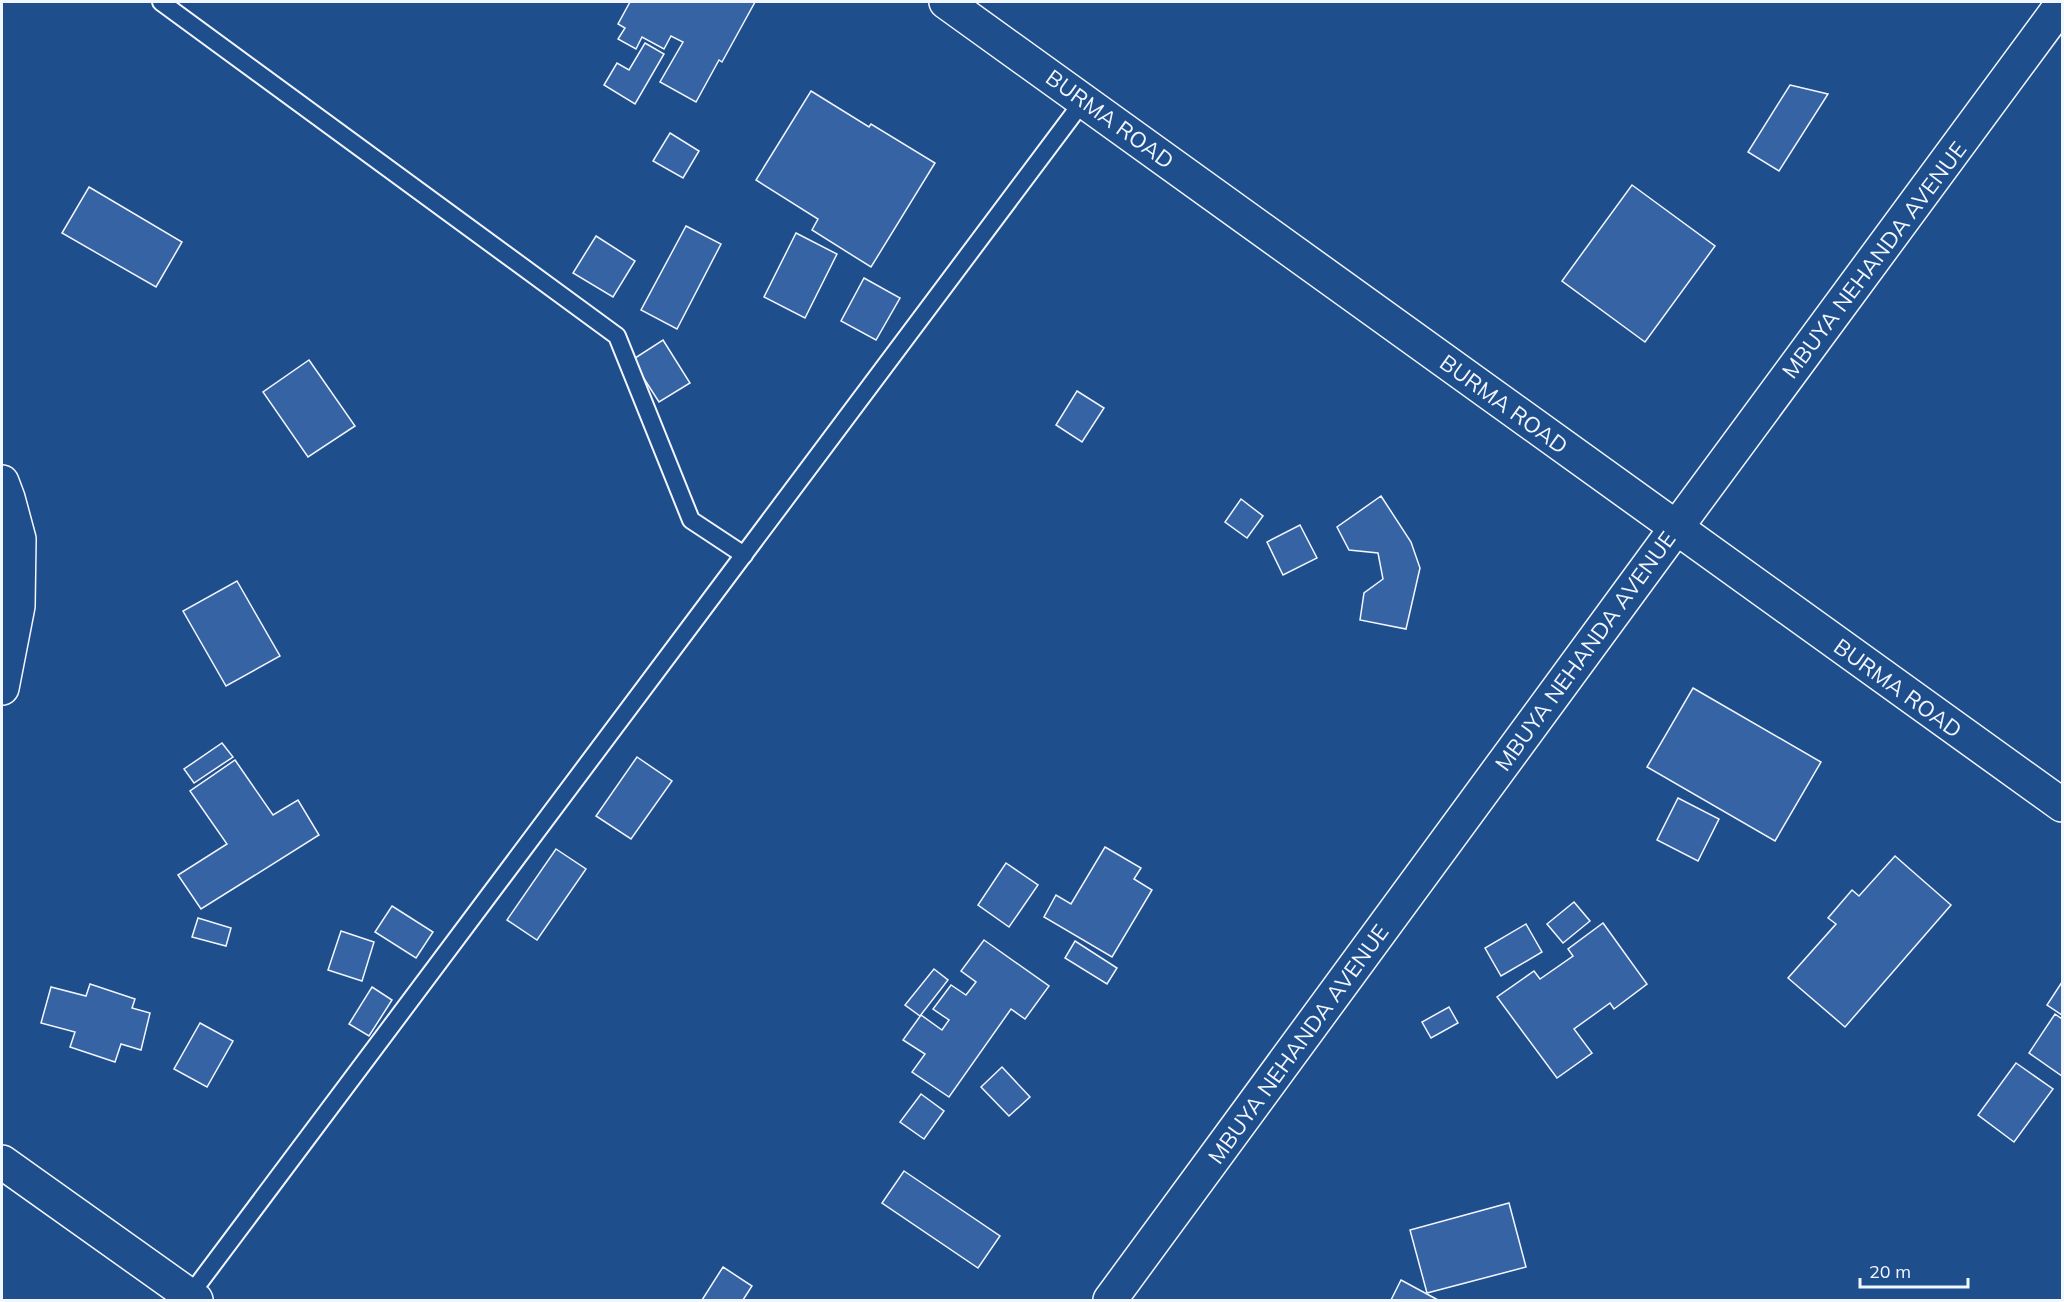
<svg xmlns="http://www.w3.org/2000/svg" width="2064" height="1302" font-family="Mulish,sans-serif">
  <rect width="100%" height="100%" fill="#1f4e8c"/>
  <g fill="#3563a3" stroke="#f2f6ff" stroke-width="1.5">
    <path d="M630 2H755L722 62 719 60 696 102 660 82 683 42 671 36 664 49 642 37 636 49 618 39 625 28 618 24Z"/>
    <path d="M645 43 664 54 635 104 604 85 617 63 629 70Z"/>
    <path d="M1790 85 1828 94 1779 171 1748 152Z"/>
    <path d="M811 91 869 127 871 124 935 163 871 267 812 230 818 219 756 180Z"/>
    <path d="M670 133 699 151 683 178 653 161Z"/>
    <path d="M1632 185 1715 246 1645 342 1562 281Z"/>
    <path d="M89 187 182 242 156 287 62 233Z"/>
    <path d="M686 226 721 244 677 329 641 310Z"/>
    <path d="M796 233 837 254 805 318 764 297Z"/>
    <path d="M596 236 635 261 613 297 573 273Z"/>
    <path d="M864 278 900 298 876 340 841 321Z"/>
    <path d="M663 340 690 383 659 402 632 360Z"/>
    <path d="M309 360 355 426 308 457 263 392Z"/>
    <path d="M1077 391 1104 408 1082 442 1056 425Z"/>
    <path d="M1381 496 1411 542 1420 568 1406 629 1360 620 1364 593 1383 579 1378 553 1349 550 1337 527Z"/>
    <path d="M1241 499 1263 516 1247 538 1225 522Z"/>
    <path d="M1300 525 1317 558 1283 575 1267 542Z"/>
    <path d="M237 581 280 656 226 686 183 611Z"/>
    <path d="M1693 688 1821 762 1775 841 1647 767Z"/>
    <path d="M222 743 233 757 194 783 184 769Z"/>
    <path d="M637 757 672 781 631 839 596 816Z"/>
    <path d="M235 760 273 815 298 800 319 835 201 909 178 875 227 844 190 791Z"/>
    <path d="M1678 798 1719 819 1698 861 1657 840Z"/>
    <path d="M1105 847 1141 868 1134 879 1152 890 1112 957 1044 917 1056 895 1071 904Z"/>
    <path d="M556 849 586 869 537 940 507 920Z"/>
    <path d="M1895 856 1951 905 1845 1027 1788 978 1836 924 1828 918 1852 890 1859 896Z"/>
    <path d="M1006 863 1038 885 1009 927 978 905Z"/>
    <path d="M1574 902 1590 921 1563 943 1547 924Z"/>
    <path d="M392 906 433 932 416 958 375 932Z"/>
    <path d="M198 918 231 928 226 946 192 937Z"/>
    <path d="M1603 923 1647 984 1614 1009 1610 1003 1574 1029 1592 1053 1557 1078 1497 997 1534 971 1540 979 1573 956 1568 949Z"/>
    <path d="M1526 924 1542 952 1501 976 1485 948Z"/>
    <path d="M341 931 374 942 362 981 328 970Z"/>
    <path d="M984 940 1049 986 1025 1019 1011 1009 949 1097 912 1072 925 1054 903 1040 921 1015 942 1030 949 1020 933 1009 951 985 966 995 976 982 961 971Z"/>
    <path d="M1075 941 1117 968 1107 984 1065 958Z"/>
    <path d="M934 969 948 980 920 1016 905 1005Z"/>
    <path d="M2062 982V1015L2047 1005Z"/>
    <path d="M90 984 135 999 132 1008 150 1013 141 1050 121 1044 115 1062 70 1047 75 1032 41 1023 51 987 86 996Z"/>
    <path d="M372 987 392 1000 369 1036 349 1024Z"/>
    <path d="M1449 1007 1458 1023 1431 1038 1422 1022Z"/>
    <path d="M2055 1014 2062 1019V1076L2029 1053Z"/>
    <path d="M200 1023 233 1041 207 1087 174 1069Z"/>
    <path d="M2016 1063 2053 1089 2014 1142 1978 1115Z"/>
    <path d="M1002 1067 1030 1097 1009 1116 981 1087Z"/>
    <path d="M921 1094 944 1111 924 1139 900 1122Z"/>
    <path d="M904 1171 1000 1236 978 1268 882 1203Z"/>
    <path d="M1509 1203 1526 1267 1427 1293 1410 1230Z"/>
    <path d="M723 1267 752 1286 743 1300H702Z"/>
    <path d="M1401 1280 1438 1300H1391Z"/>
  </g>
  <g fill="none" stroke-linecap="round" stroke-linejoin="round">
    <defs>
      <g id="lane">
        <path d="M161 2 617 336 691 520 744 555"/>
        <path d="M190 1295 1084 100"/>
      </g>
      <g id="street">
        <path d="M946 2 2062 805"/>
        <path d="M2 482 8 498 19 539 18 606 2 688"/>
        <path d="M1110 1300 1676 528 2062 4"/>
      </g>
      <path id="secondary" d="M2 1162 196 1300"/>
    </defs>
    <use href="#lane" stroke="#f2f6ff" stroke-width="20"/>
    <use href="#street" stroke="#f2f6ff" stroke-width="36"/>
    <use href="#secondary" stroke="#f2f6ff" stroke-width="36"/>
    <use href="#lane" stroke="#1f4e8c" stroke-width="16"/>
    <use href="#street" stroke="#1f4e8c" stroke-width="33"/>
    <use href="#secondary" stroke="#1f4e8c" stroke-width="33"/>
  </g>
  <g text-anchor="middle" stroke-width="4.5" stroke-linejoin="round" paint-order="stroke">
    <g font-size="22" fill="#f2f6ff" stroke="#1f4e8c">
      <text transform="translate(1110 119) rotate(36)" y="8">BURMA ROAD</text>
      <text transform="translate(1874 260) rotate(-53)" y="8">MBUYA NEHANDA AVENUE</text>
      <text transform="translate(1504 404) rotate(36)" y="8">BURMA ROAD</text>
      <text transform="translate(1585 651) rotate(-54)" y="8">MBUYA NEHANDA AVENUE</text>
      <text transform="translate(1898 688) rotate(36)" y="8">BURMA ROAD</text>
      <text transform="translate(1298 1044) rotate(-54)" y="8">MBUYA NEHANDA AVENUE</text>
    </g>
  </g>
  <rect width="2064" height="1302" fill="none" stroke="#f2f6ff" stroke-width="6"/>
  <path d="M1860 1278v9h108v-9" fill="none" stroke="#f2f6ff" stroke-width="3"/>
  <text x="1869" y="1278" font-size="18" fill="#f2f6ff" stroke="#1f4e8c" stroke-width="4.5" paint-order="stroke">20 m</text>
</svg>
